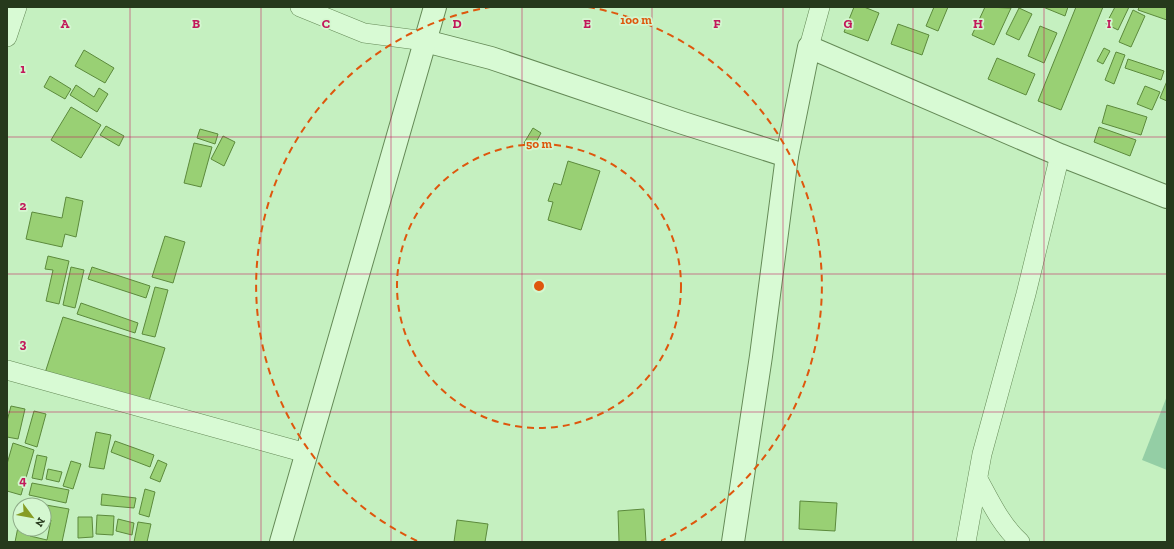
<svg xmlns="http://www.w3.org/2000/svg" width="1174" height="549" font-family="'Zilla Slab',serif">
  <rect width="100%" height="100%" fill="#c5f0c0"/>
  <path fill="#94cea5" d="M1167 396V470L1142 460Z"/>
  <g fill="#99d074" stroke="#5c8a3c">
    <path d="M854 7H864L879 13 868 41 844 32Z"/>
    <path d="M934 7H948L938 31 926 26Z"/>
    <path d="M985 7 1011 8 994 45 972 35Z"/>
    <path d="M1043 7H1068L1065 16Z"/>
    <path d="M1076 7H1103L1061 110 1038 101Z"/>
    <path d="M1115 7H1129L1118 30 1106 24Z"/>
    <path d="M1139 7H1167V20L1138 10Z"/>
    <path d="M1019 8 1032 14 1019 40 1006 34Z"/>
    <path d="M1133 10 1145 16 1131 47 1119 42Z"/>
    <path d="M898 24 929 35 922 55 891 44Z"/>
    <path d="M1040 26 1057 33 1044 63 1028 56Z"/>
    <path d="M1104 48 1110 51 1103 64 1097 61Z"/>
    <path d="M84 50 114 68 105 83 75 66Z"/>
    <path d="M1116 52 1125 55 1114 84 1105 80Z"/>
    <path d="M997 58 1035 74 1026 95 988 79Z"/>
    <path d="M1128 59 1164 71 1161 80 1125 68Z"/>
    <path d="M50 76 71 89 65 99 44 87Z"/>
    <path d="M1167 81V101L1160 98Z"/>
    <path d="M76 85 94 97 99 88 108 94 97 112 70 95Z"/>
    <path d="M1145 86 1160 92 1152 110 1137 104Z"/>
    <path d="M1107 105 1147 117 1141 135 1102 123Z"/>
    <path d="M71 107 101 125 81 158 51 140Z"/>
    <path d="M106 126 124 136 119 146 100 135Z"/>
    <path d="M1099 127 1136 140 1130 156 1094 142Z"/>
    <path d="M533 128 541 133 533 148 524 143Z"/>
    <path d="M200 129 218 134 215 144 197 138Z"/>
    <path d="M223 136 235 142 224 166 211 159Z"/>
    <path d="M194 143 212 147 201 187 184 183Z"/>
    <path d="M568 161 600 171 581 230 548 220 553 202 548 201 554 183 561 185Z"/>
    <path d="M66 197 83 201 76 237 65 234 62 247 26 239 32 212 62 218Z"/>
    <path d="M165 236 185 242 173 283 152 277Z"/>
    <path d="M48 256 69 261 59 304 46 301 53 270 45 269Z"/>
    <path d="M71 267 84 270 75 308 63 305Z"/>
    <path d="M92 267 150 286 146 298 88 279Z"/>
    <path d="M155 287 168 290 155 337 142 334Z"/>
    <path d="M81 303 138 323 135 333 77 314Z"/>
    <path d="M63 317 165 348 148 404 45 373Z"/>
    <path d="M11 406 25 409 18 439 7 437V421Z"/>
    <path d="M34 411 46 414 37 447 25 443Z"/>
    <path d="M96 432 111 435 104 469 89 467Z"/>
    <path d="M115 441 154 455 150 467 111 452Z"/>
    <path d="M13 443 34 450 21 495 7 491V464Z"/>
    <path d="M37 455 47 457 42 480 32 478Z"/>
    <path d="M158 460 167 464 160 482 150 478Z"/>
    <path d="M71 461 81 464 73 489 63 486Z"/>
    <path d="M48 469 62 472 59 482 46 479Z"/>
    <path d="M32 483 69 490 66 503 29 495Z"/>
    <path d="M145 489 155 492 149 517 139 514Z"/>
    <path d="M102 494 136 498 134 508 101 505Z"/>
    <path d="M23 501 69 509 62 542H15L20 517V529H32L30 536 47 540 51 520 44 518V505H22Z"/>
    <path d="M800 501 837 503 835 531 799 529Z"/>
    <path d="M644 509 646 542H619L618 511Z"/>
    <path d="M97 515 114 516 113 535 96 534Z"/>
    <path d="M78 517H92L93 537 78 538Z"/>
    <path d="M118 519 134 523 132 535 116 531Z"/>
    <path d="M457 520 488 524 485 542H454Z"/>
    <path d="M138 522 151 524 147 542H134Z"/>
  </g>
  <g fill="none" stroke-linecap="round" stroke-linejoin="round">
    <defs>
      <g id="minor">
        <path d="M300 7 364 33 425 41"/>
        <path d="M7 37 17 7"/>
        <path d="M809 47 820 7"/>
        <path d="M7 370 306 453"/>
        <path d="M978 479C990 501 1001 525 1020 542"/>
        <path d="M966 542 982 454 1026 294 1060 155"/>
      </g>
      <g id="tertiary">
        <path d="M425 41 491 58 683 123 787 156"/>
        <path d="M281 542 435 7"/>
        <path d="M733 542 761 356 787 156 809 47 1060 155 1167 197"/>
      </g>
    </defs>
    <use href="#minor" stroke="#658a57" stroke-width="20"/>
    <use href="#tertiary" stroke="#658a57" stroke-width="24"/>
    <use href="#minor" stroke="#d8fad4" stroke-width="19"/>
    <use href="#tertiary" stroke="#d8fad4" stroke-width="22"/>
  </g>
  <path fill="none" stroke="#c2185b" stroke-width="1" stroke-opacity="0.55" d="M130 7V542M261 7V542M391 7V542M522 7V542M652 7V542M783 7V542M913 7V542M1044 7V542M7 137H1167M7 274H1167M7 412H1167"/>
  <g fill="none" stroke="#de570d" stroke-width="2" stroke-dasharray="7 5">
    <circle cx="539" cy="286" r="142"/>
    <path d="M417 541A283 283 0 0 1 490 7M588 7A283 283 0 0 1 661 541"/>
  </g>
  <g font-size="13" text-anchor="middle" font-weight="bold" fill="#c2185b" stroke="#d4f7d0" stroke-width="3.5" stroke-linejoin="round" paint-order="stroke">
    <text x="65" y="28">A</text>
    <text x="196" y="28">B</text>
    <text x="326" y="28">C</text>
    <text x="457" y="28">D</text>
    <text x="587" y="28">E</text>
    <text x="717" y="28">F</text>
    <text x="848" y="28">G</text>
    <text x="978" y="28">H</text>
    <text x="1109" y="28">I</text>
    <text x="23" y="73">1</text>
    <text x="23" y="210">2</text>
    <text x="23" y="348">3</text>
    <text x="23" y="485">4</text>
  </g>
  <circle cx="539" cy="286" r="6" fill="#de570d" stroke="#d4f7d0" stroke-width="2"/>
  <g font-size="12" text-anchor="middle" font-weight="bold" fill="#de570d" stroke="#d4f7d0" stroke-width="3.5" stroke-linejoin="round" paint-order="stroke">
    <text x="636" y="24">100 m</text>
    <text x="539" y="148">50 m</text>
  </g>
  <rect width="1174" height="549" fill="none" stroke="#26391c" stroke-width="16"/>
  <g transform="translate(32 517) rotate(122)"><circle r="19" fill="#d4f7d0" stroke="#8eab88"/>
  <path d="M0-3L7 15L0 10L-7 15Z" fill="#869c24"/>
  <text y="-6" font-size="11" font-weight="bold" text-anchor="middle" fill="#26391c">N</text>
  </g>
</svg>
